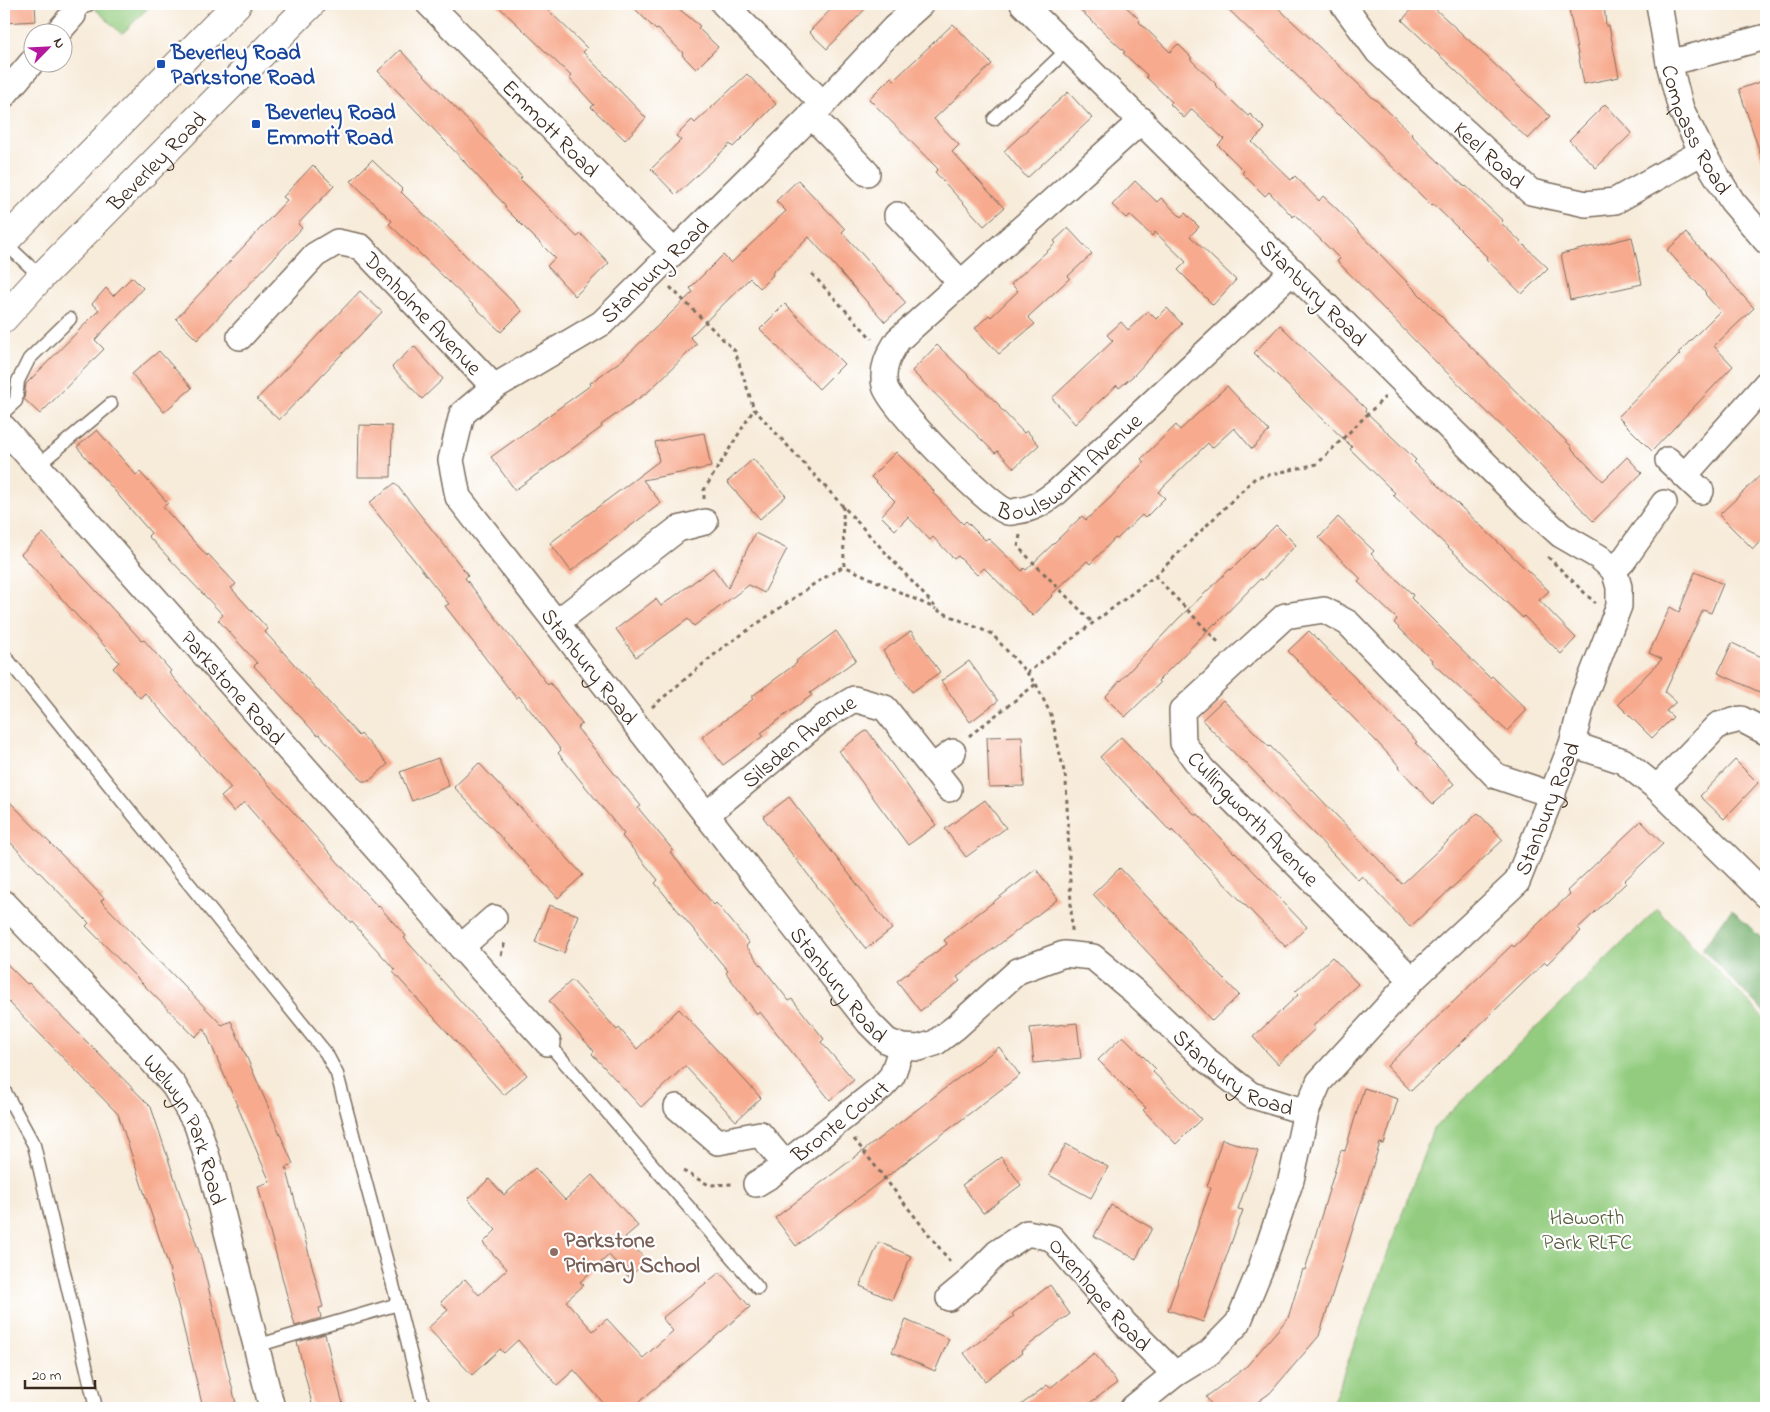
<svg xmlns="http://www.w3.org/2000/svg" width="1770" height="1412" font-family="'Indie Flower',sans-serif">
  <rect width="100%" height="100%" fill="#fff"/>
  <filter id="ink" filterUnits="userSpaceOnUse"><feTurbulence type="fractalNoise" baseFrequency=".02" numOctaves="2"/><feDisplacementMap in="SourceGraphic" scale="10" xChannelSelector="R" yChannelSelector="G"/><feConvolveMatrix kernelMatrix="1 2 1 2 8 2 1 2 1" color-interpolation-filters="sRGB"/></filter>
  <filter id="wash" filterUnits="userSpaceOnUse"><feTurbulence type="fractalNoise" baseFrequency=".0096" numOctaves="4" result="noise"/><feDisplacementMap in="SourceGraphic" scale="20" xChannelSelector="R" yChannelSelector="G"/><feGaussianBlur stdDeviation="1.12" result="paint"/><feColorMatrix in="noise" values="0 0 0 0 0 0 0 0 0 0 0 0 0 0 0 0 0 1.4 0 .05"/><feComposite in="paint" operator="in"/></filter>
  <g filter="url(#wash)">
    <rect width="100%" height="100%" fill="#f7ebd9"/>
    <g fill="#93cc7f" stroke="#677b4e">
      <path d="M90 4H152L122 34Z"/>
      <path d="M1657 909 1766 1020V1408H1331L1433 1129Z"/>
    </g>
    <path fill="#76b06e" stroke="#586d46" d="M1732 909 1766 943V1014L1702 949Z"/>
    <g id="blocks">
      <g fill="#f7aa8e">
        <path d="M4 4H35L36 21 4 23Z"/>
        <path d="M496 4H542L587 48 583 52 646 118 625 140 591 107 594 105 569 78 571 76Z"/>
        <path d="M630 4H673L700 26 698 28 718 47 696 69 682 55 683 53 658 29 656 30Z"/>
        <path d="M836 4H870L827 49 809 32Z"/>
        <path d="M1074 4H1123L1140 20 1139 22 1170 52 1178 44 1192 58 1190 59 1216 84 1215 85 1248 116 1250 114 1265 129 1252 142 1291 180 1295 176 1319 201 1323 196 1337 209 1398 273 1445 320V321L1572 447 1571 448 1603 481 1627 457 1642 473 1593 521 1518 442 1427 353 1337 261 1340 259 1320 239 1295 215 1293 217 1269 192 1265 196 1242 173 1244 171 1218 145 1224 139 1192 109 1184 118 1170 104 1172 102 1146 77 1147 75 1123 53 1125 52Z"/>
        <path d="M1223 4H1274L1374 99H1375L1412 134 1411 135 1465 187 1466 186 1503 221 1501 223 1548 268 1522 294 1486 259 1487 257 1459 229 1433 204 1432 206 1339 114 1338 115 1291 70Z"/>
        <path d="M1417 4H1430L1550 116 1528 139 1402 20Z"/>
        <path d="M1568 4H1604L1606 26H1609L1619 77 1584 84Z"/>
        <path d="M953 24 992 64 934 119 959 145 952 152 1004 208 984 226 935 172 938 169 869 99 891 77 894 80Z"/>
        <path d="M400 50 522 177 520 179 544 203 577 237 581 234 609 263 575 296 547 266 555 258 504 207 506 206 465 163V162L378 71Z"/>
        <path d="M747 74 776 104 733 147 730 144 676 195 651 169 681 140 676 136 692 120 695 123Z"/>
        <path d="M1766 80V161L1763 162 1739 89Z"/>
        <path d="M1068 92 1092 118 1027 178 1004 151Z"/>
        <path d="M1605 104 1632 133 1596 168 1569 140Z"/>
        <path d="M372 160 403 190 401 192 522 311 501 332 389 224 392 221 351 181Z"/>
        <path d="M313 165 334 186 298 224 302 228 197 340 176 319 287 200 283 197Z"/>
        <path d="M798 180 845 229 842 232 906 303 885 322 809 237 772 273 773 275 760 288 750 278 690 337 697 344 649 391 601 425 602 427 515 490 491 457 591 385 590 383 622 360 693 292 690 288 723 255 731 263 786 211 776 201Z"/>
        <path d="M1135 181 1157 202 1161 198 1181 217 1185 213 1199 227 1190 236 1236 280 1213 305 1178 270 1186 262 1155 232 1152 236 1130 215 1126 218 1112 205Z"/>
        <path d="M1068 228 1092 254 1068 276 1070 278 1028 317 1035 324 999 354 975 328 989 315 991 317 1018 291 1011 284 1056 243 1054 241Z"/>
        <path d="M1686 233 1754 308 1714 346 1733 366 1652 451 1618 417 1680 354 1678 353 1720 311 1705 294 1706 293 1667 250Z"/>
        <path d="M1632 237 1642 284 1570 300 1561 254Z"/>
        <path d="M132 277 143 288 95 340 104 349 40 414 24 399 26 384 99 310 92 304 106 288 113 296Z"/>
        <path d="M360 291 382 312 279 420 257 399Z"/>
        <path d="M785 304 844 364 819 389 760 329Z"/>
        <path d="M1167 308 1182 324 1133 376 1119 388 1117 385 1075 424 1052 398 1113 341 1107 335 1121 322 1128 330 1148 311 1156 319Z"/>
        <path d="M1280 325 1366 409 1365 411 1416 460 1414 462 1549 591 1539 600 1576 638 1561 654 1524 616 1523 618 1393 495 1395 493 1350 449 1352 447 1254 353Z"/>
        <path d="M937 345 1000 406 999 407 1024 433 1027 431 1039 445 1014 468 998 451 995 453 912 371Z"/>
        <path d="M414 346 443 379 422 399 392 367Z"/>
        <path d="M159 351 192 388 164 412 132 374Z"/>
        <path d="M1227 386 1269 431 1252 449 1234 428 1212 448 1208 443 1158 492 1165 498 1145 518 1142 515 1117 539 1115 538 1090 564 1087 561 1051 595 1052 596 1033 616 984 568 977 575 958 556 954 559 933 537 930 540 908 517 895 530 881 516 895 501 871 477 896 452 934 491 933 493 963 524 966 521 985 540 988 538 1022 571 1024 568 1026 570 1082 516 1086 520 1110 498 1144 462 1141 459 1176 425 1180 430Z"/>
        <path d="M359 425 392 426 391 477H358Z"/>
        <path d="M97 430 136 475 140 472 168 503 163 507 207 556 208 554 236 584 231 588 268 629 265 632 359 736 361 734 388 764 369 781H362L319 734 317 735 254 666 257 663 218 620 223 615 148 536 151 533 77 447Z"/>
        <path d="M704 433 711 467 643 480 661 503 571 571 550 543 659 461 655 442Z"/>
        <path d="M753 459 786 496 760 519 727 482Z"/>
        <path d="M1766 470V535L1753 549 1719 515Z"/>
        <path d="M395 483 468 575 465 578 548 685 550 683 582 724 577 728 641 806 638 808 673 850 670 852 714 905 716 903 733 923 749 943 746 946 789 1001 792 999 824 1039 821 1042 854 1080 830 1100 760 1012 757 1014 726 973 728 971 655 883 658 880 622 836 624 834 558 753 561 750 519 696 516 698 490 664 445 606 449 604 369 503Z"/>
        <path d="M1338 517 1374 551 1371 554 1413 595 1411 598 1449 636 1448 637 1490 678 1492 676 1527 710 1507 731 1431 662 1432 660 1394 623 1397 619 1358 582 1361 579 1319 538Z"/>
        <path d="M1276 525 1296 545 1262 580 1260 579 1216 624 1215 623 1158 681 1160 683 1125 717 1105 697 1178 619 1230 569 1231 570Z"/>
        <path d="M43 533 142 641 144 640 171 671 169 673 378 907 379 906 392 921 406 936 404 938 527 1075 504 1095 393 972 395 970 352 922 351 923 337 908 244 802 234 812 221 797 231 788 145 693 140 698 113 668 119 662 21 554Z"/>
        <path d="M755 533 787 549 764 593 749 585 694 626 688 619 636 657 616 629 656 599 661 606 713 568 728 588Z"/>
        <path d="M1695 572 1723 584 1711 613 1703 610 1665 692 1676 702 1666 711 1673 717 1652 738 1618 704 1662 659 1649 653 1670 607 1679 612Z"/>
        <path d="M836 631 856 660 810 693 812 695 761 733 763 736 723 765 702 737 753 699 751 697 797 663 796 661Z"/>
        <path d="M911 631 940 672 912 692 883 651Z"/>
        <path d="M1309 631 1399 723 1417 742 1415 743 1454 784 1433 804 1399 768 1400 767 1379 744 1288 651Z"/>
        <path d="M1732 643 1766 659V695L1718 673Z"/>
        <path d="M969 661 998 701 970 722 941 681Z"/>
        <path d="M1223 700 1269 747 1270 746 1402 884 1478 813 1503 840 1410 927 1362 876 1358 880 1243 760 1242 761 1202 720Z"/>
        <path d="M867 730 936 825 908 845 839 751Z"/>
        <path d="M1022 736 1024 786 989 787 987 737Z"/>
        <path d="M1121 737 1196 816 1198 814 1234 853 1235 852 1307 927 1286 947 1172 830 1171 832 1100 757Z"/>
        <path d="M438 758 449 786 412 801 400 772Z"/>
        <path d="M1735 760 1758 783 1724 819 1700 796Z"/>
        <path d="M479 763 583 875 558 898 454 787Z"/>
        <path d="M4 796 104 898 101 901 222 1025 231 1021 293 1164 286 1167 323 1307 319 1308 321 1318 295 1326 258 1186 270 1182 204 1028 195 1037 86 926 89 923 4 836Z"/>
        <path d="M789 797 892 929 866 949 763 817Z"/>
        <path d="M985 800 1006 828 966 857 945 829Z"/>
        <path d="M1641 821 1663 844 1624 881 1626 883 1578 928 1581 931 1547 964 1545 962 1411 1091 1387 1066 1512 945 1514 947 1540 922 1570 894 1567 891Z"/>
        <path d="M1120 868 1239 995 1212 1021 1093 894Z"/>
        <path d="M1036 869 1058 899 957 977 960 981 920 1011 897 981 947 944 944 940Z"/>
        <path d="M549 905 578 915 564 953 535 942Z"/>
        <path d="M1332 957 1358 984 1313 1026 1315 1029 1278 1064 1253 1037 1298 995 1295 992Z"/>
        <path d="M4 961 27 984 29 983 151 1107 202 1261 237 1408H203L168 1264 118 1114 4 997Z"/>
        <path d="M572 980 617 1030 619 1028 637 1049 679 1009 761 1098 736 1121 685 1066 641 1107 592 1054 594 1051 549 1001Z"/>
        <path d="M1077 1023 1081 1058 1034 1063 1030 1028Z"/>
        <path d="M1123 1036 1156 1069 1153 1072 1201 1119 1176 1144 1143 1110 1146 1108 1098 1060Z"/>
        <path d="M999 1047 1020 1075 796 1246 775 1218Z"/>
        <path d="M1364 1088 1398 1099 1384 1144 1380 1143 1319 1336 1270 1393 1249 1408H1214L1206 1397 1246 1367 1288 1318 1303 1269 1305 1270 1341 1150 1345 1151Z"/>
        <path d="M1222 1139 1258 1151 1238 1209 1243 1210 1203 1322 1168 1310 1211 1188 1207 1187Z"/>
        <path d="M1066 1144 1108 1167 1091 1198 1049 1175Z"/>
        <path d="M1001 1157 1021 1185 983 1213 962 1185Z"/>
        <path d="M535 1168 565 1200 592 1175 638 1226 625 1237 647 1261 629 1277 609 1255 580 1282 584 1285 566 1301 593 1331 607 1319 643 1358 673 1331 662 1318 720 1272 750 1307 632 1408H608L574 1370 557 1385 518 1340 504 1353 500 1349 472 1375 428 1328 448 1310 441 1302 465 1279 479 1295 507 1269 483 1243 496 1230 468 1199 489 1179 504 1195Z"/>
        <path d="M1111 1205 1152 1228 1136 1259 1094 1236Z"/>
        <path d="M879 1242 911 1256 892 1300 860 1286Z"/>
        <path d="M1050 1285 1070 1314 1021 1351 1022 1353 985 1381 964 1353 1014 1316 1012 1314Z"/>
        <path d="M906 1320 949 1339 935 1371 892 1352Z"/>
        <path d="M325 1334 332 1363 344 1408H313L297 1342Z"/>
        <path d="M1094 1353 1117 1383 1083 1408H1017L1047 1385 1050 1388Z"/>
      </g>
    </g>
  </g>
  <g filter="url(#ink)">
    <use href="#blocks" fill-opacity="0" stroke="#7d6e5f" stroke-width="1"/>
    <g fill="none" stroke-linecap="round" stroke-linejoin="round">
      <defs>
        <g id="service">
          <path d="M73 15 89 4"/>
          <path d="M994 119 1069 48"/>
          <path d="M4 242 41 277"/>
          <path d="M4 412 16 401 18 381 29 359 70 319"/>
          <path d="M37 466 111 404"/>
          <path d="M4 655 326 1053 337 1074 398 1304 424 1408"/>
          <path d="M548 1043 758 1288"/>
          <path d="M4 1090 34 1145 96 1408"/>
          <path d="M256 1346 398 1304"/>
        </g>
        <g id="minor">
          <path id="s1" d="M429 4 673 251"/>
          <path d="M724 4 823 104"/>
          <path id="s2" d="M921 4 894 28 823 104 602 323 494 387 462 414 451 460 458 497 869 1023 887 1041 902 1047 919 1048 935 1043 956 1027 1018 971 1064 954 1093 957 1136 993 1204 1058 1251 1095 1306 1112 1319 1082 1412 980 1517 882 1572 744 1584 696 1619 606V587L1614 570 1599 557 1561 535 1523 501 1023 4"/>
          <path id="s3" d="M1343 4 1378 52 1531 192 1586 204 1615 201 1702 152"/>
          <path id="s4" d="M1659 4 1669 63 1681 109 1702 152 1732 201 1766 241"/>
          <path d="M58 32 73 15"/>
          <path d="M1669 63 1766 37"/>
          <path d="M4 95 32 62"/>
          <path d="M811 115 867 173"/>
          <path id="s5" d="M1142 120 898 340C889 354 881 368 885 386 889 405 987 504 1006 511 1009 513 1014 512 1017 511 1035 509 1043 502 1057 492L1293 271"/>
          <path d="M897 215 961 283"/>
          <path id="s6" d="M240 337 315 255 337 242 361 247 494 387"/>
          <path id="s7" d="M4 428 390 864 461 947 548 1043"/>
          <path d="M1668 460 1701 491"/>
          <path d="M1685 475 1766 384"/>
          <path d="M1614 570 1623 561 1664 503"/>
          <path d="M556 623 678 529 705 522"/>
          <path d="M1572 744 1623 761 1657 788 1718 725 1741 719 1766 732"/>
          <path d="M933 767 953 752"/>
          <path d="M1657 788 1766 895"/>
          <path id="s8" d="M706 815 824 717 854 699 885 708 949 789"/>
          <path id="s9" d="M4 903 119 1023 174 1086 197 1125 212 1173 272 1408"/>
          <path d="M461 947 494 918"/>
          <path d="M1412 980 1202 769 1183 743 1182 711 1285 616 1324 610 1348 623 1496 776 1553 795"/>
          <path d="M677 1107 718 1142 760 1134 785 1164"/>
          <path id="s10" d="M756 1184 771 1175 785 1164 882 1087 892 1076 902 1047"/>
          <path id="s11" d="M949 1298 967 1283 997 1253 1027 1233 1052 1238 1125 1324 1175 1374"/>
          <path d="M1133 1408 1175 1374 1209 1353 1238 1323 1262 1265 1291 1180 1306 1112"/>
        </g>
        <g id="primary">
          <path d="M4 242 237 4"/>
          <path id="s12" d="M4 318 41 277 311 4"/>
        </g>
      </defs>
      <use href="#service" stroke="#7d6e5f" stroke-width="15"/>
      <use href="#minor" stroke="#7d6e5f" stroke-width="28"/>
      <use href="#primary" stroke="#7d6e5f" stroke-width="30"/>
      <g stroke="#7d6e5f" stroke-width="3" stroke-dasharray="4 4" stroke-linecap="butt">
        <path d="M812 274 872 339"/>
        <path d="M670 287 735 351 754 409 939 611 992 634 1027 673 1155 576 1220 644"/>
        <path d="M704 499V490L754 409"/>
        <path d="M843 506 844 566 936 609"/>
        <path d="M1020 535 1018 547 1093 623"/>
        <path d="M1548 557 1595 603"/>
        <path d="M1155 576 1255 478 1317 464 1385 397"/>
        <path d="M1036 684 1051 715 1066 780 1072 931"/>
        <path d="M652 707 721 649 814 584 844 566"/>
        <path d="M969 736 1036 684 1027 673"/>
        <path d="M501 955 505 942"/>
        <path d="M854 1139 952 1264"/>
        <path d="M683 1171 709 1185 733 1184"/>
      </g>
      <use href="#service" stroke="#fff" stroke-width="12"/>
      <use href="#minor" stroke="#fff" stroke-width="25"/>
      <use href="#primary" stroke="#fff" stroke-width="28"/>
    </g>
  </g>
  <g fill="#1a4fb4" stroke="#fff" stroke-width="2">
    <rect x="156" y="59" width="10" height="10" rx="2.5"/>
    <rect x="251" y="119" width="10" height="10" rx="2.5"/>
  </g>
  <circle fill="#8d6e63" stroke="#fff" stroke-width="2" cx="554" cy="1252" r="5"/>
  <g text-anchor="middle" stroke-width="4.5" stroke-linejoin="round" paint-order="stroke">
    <g font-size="22" font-weight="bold" fill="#164399" stroke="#fff" text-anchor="start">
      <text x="171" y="59">Beverley Road<tspan x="171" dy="25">Parkstone Road</tspan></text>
      <text x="266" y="119">Beverley Road<tspan x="266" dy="25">Emmott Road</tspan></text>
    </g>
    <g font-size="22" fill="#3b2a1e" stroke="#fff">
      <text dy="8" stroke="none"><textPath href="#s1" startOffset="174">Emmott Road</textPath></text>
      <text dy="8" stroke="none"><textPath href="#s4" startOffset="132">Compass Road</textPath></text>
      <text dy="8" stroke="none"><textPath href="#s3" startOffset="211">Keel Road</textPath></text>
      <text dy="8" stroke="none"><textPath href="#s12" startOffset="219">Beverley Road</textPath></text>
      <text transform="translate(654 270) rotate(-44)" y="8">Stanbury Road</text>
      <text transform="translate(1314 292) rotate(45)" y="8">Stanbury Road</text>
      <text dy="8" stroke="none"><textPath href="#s6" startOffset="252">Denholme Avenue</textPath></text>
      <text dy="8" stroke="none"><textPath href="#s5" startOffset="632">Boulsworth Avenue</textPath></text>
      <text dy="8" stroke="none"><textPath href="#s2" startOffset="918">Stanbury Road</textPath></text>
      <text dy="8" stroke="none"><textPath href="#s7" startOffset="346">Parkstone Road</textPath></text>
      <text dy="8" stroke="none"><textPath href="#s8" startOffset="119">Silsden Avenue</textPath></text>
      <text dy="8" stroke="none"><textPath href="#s2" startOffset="2296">Stanbury Road</textPath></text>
      <text transform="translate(1254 818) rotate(46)" y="8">Cullingworth Avenue</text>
      <text dy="8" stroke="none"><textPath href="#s2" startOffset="1322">Stanbury Road</textPath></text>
      <text dy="8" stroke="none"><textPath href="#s2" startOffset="1818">Stanbury Road</textPath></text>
      <text dy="8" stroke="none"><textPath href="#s10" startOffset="105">Bronte Court</textPath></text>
      <text dy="8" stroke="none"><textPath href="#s9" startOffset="294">Welwyn Park Road</textPath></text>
      <text dy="8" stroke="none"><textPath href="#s11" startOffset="201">Oxenhope Road</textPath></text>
    </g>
    <g font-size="22" fill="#555b3b" stroke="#fff">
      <text x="1587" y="1224">Haworth<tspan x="1587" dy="25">Park RLFC</tspan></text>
    </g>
    <g font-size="22" font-weight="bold" fill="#785e54" stroke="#fff" text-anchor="start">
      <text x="564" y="1247">Parkstone<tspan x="564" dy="25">Primary School</tspan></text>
    </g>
  </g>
  <rect width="1770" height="1412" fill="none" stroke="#fff" stroke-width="20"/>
  <g transform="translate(48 48) rotate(66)"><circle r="24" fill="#ffffff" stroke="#b1aaa5"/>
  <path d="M0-4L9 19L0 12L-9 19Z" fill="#b5179e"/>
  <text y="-8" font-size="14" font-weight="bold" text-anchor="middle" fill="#3b2a1e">N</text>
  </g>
  <path d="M25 1380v8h70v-8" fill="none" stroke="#3b2a1e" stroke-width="2.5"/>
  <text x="32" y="1380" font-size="15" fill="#3b2a1e" stroke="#ffffff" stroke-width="4" paint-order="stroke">20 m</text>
</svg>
